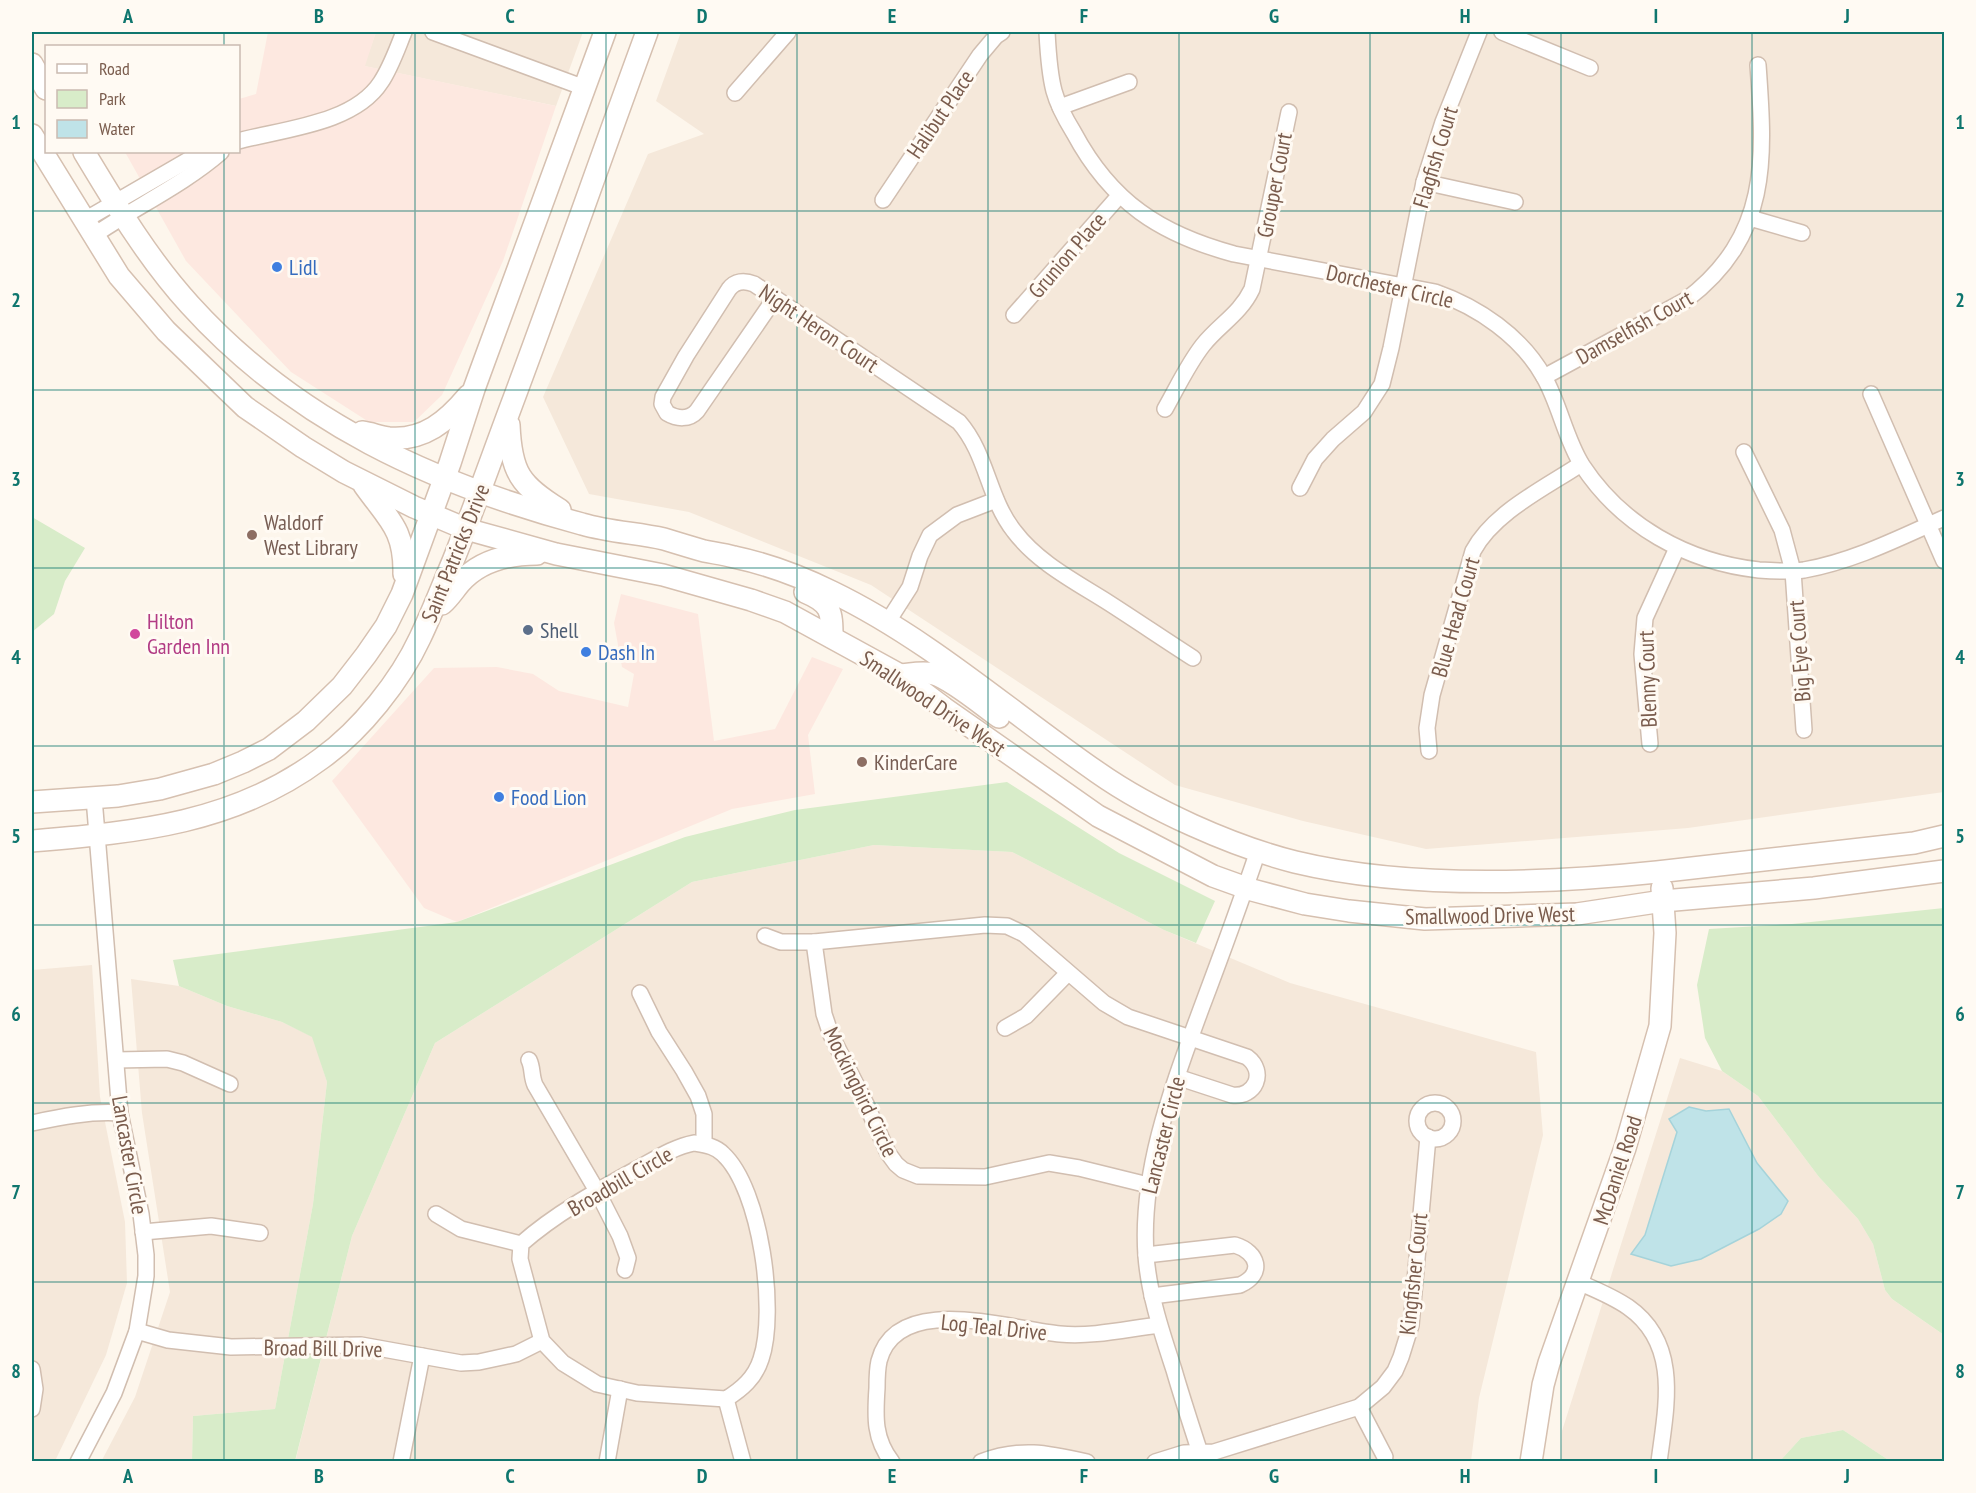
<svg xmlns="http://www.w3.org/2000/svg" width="1976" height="1493" font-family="'PT Sans Narrow',sans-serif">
  <rect width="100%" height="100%" fill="#fdf6ec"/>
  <g fill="#f5e8da">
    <path d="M376 32H583L556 106 364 66Z"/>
    <path d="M681 32H1944V792L1688 828 1426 849 1303 821 1175 785 871 585 689 512 589 494 543 397 648 154 704 134 656 101Z"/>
    <path d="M874 845 1012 852 1164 930 1290 983 1536 1052 1543 1135 1479 1398 1471 1461 295 1462 352 1236 435 1043 692 882Z"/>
    <path d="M92 965 100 1097 125 1222 127 1283 106 1355 55 1461 32 1462V970Z"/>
    <path d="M131 979 179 986 227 1006 282 1022 313 1037 327 1082 313 1204 275 1409 193 1416 192 1461 101 1462 135 1397 170 1292 142 1113Z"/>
    <path d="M1680 1058 1722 1071 1758 1096 1819 1177 1858 1219 1873 1244 1885 1290 1892 1299 1944 1335V1461H1890L1843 1430 1801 1438 1780 1461 1561 1462 1562 1431Z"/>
  </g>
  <g fill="#fde8e0">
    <path d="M268 32H376L365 66 556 106 503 261 442 395 414 422H369L291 372 186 261 125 152H238L239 99 256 94Z"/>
    <path d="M621 594 698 614 714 741 775 729 812 657 843 669 808 735 815 794 732 809 457 922 424 908 332 781 434 668 497 667 533 674 559 691 628 707 634 674 622 667 614 623Z"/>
  </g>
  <g fill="#d8ecc9">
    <path d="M32 517 85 548 65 581 54 614 32 632Z"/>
    <path d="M1007 782 1119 853 1215 901 1196 943 1164 930 1012 852 874 845 692 882 435 1043 352 1236 295 1461H192L193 1416 275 1409 313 1204 327 1082 312 1037 282 1022 227 1006 179 986 173 960 457 922 685 837 795 810Z"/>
    <path d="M1944 908V1335L1892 1299 1885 1290 1873 1244 1858 1219 1819 1177 1758 1096 1722 1071 1705 1038 1697 985 1709 929 1792 924Z"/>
    <path d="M1843 1430 1890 1461H1780L1801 1438Z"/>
  </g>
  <path fill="#bfe3e8" stroke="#a5d3da" stroke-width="1.5" d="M1689 1107 1706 1111 1729 1109 1757 1163 1788 1201 1781 1214 1759 1229 1701 1259 1671 1266 1631 1254 1645 1235 1677 1132 1669 1119Z"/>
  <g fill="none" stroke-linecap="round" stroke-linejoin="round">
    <defs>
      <g id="street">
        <path d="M433 32 585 88"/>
        <path d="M1047 32C1048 51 1049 72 1054 91 1058 106 1066 120 1074 133 1111 202 1160 234 1234 254L1435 292C1478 307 1521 336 1544 377 1559 403 1566 440 1582 465 1622 526 1687 562 1759 570 1774 571 1789 572 1804 570 1854 561 1899 538 1944 518"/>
        <path d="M1502 32 1590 68"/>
        <path d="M735 93 788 32"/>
        <path d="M1060 107 1129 82"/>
        <path d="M238 141C283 129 354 124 381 82 391 67 397 49 404 32"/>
        <path d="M1424 182 1515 202"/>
        <path d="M883 200 980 55 996 36 1002 32"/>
        <path d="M1750 218 1802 233"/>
        <path d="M83 221 202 152"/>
        <path d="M93 236C135 207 183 185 221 152"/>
        <path d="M775 298 697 411C689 420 677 419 667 413L662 404 663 397 686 356 729 289C735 281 744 280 754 284L959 422C987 454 988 498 1014 531 1038 563 1076 582 1109 603 1137 621 1165 640 1193 658"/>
        <path d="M1014 315 1119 196"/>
        <path d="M1544 377 1686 300C1770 236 1765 160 1758 65"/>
        <path d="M1871 394 1944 561"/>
        <path d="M1165 409C1177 388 1188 364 1203 345 1220 324 1240 314 1252 289L1289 112"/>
        <path d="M1744 452 1782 530 1793 571 1804 730"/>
        <path d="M1300 488 1315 459 1333 439 1364 412 1382 384 1391 348 1424 182 1443 122 1479 32"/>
        <path d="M887 623 910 587 920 556 930 535 957 515 996 500"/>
        <path d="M1650 744 1642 654 1645 618 1677 548"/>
        <path d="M1429 751 1427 728 1432 695 1473 551C1494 512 1545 488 1581 464"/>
        <path d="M765 936 781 942H814"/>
        <path d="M640 993 659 1032 684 1071 698 1096 704 1114V1144"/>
        <path d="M1005 1028 1026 1016 1068 973"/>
        <path d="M116 1060 167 1059 183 1063 230 1084"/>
        <path d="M529 1060C533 1068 531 1076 535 1085L597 1191 620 1236 628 1258 625 1270"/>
        <circle cx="1435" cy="1121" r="18"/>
        <path d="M32 1123C60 1117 90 1111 120 1113"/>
        <path d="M694 1143C706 1145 715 1146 723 1154 761 1189 777 1312 761 1359 755 1378 742 1389 726 1399L637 1393 597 1384 563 1363 542 1341 520 1259 521 1244C555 1214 595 1192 635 1170 654 1160 673 1147 694 1143Z"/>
        <path d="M1148 1185 1079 1168 1049 1163 985 1177 918 1176 903 1170 896 1164 888 1153 866 1104 831 1035 824 1014 814 942 985 925 1007 926 1024 934 1104 1003 1128 1017 1247 1057C1267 1072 1255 1098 1232 1095L1177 1077"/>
        <path d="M436 1214 461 1229 521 1244"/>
        <path d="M143 1232 211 1226 260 1233"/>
        <path d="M1146 1255 1235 1245C1258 1252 1265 1274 1240 1285L1152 1296"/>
        <path d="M1578 1282C1594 1289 1612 1296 1628 1307 1681 1344 1666 1407 1659 1462"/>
        <path d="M137 1331 168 1340 231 1347 361 1345 461 1363 479 1362 516 1354 542 1341"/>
        <path d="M32 1369 35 1389 32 1409"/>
        <path d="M726 1399 743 1462"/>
        <path d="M1359 1407 1385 1457"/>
        <path d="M78 1462 114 1393 137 1331 146 1276V1255L141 1214 120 1113 94 798"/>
        <path d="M401 1462 422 1356"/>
        <path d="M607 1462 620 1389"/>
        <path d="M892 1462C874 1439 875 1417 877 1388 877 1380 877 1370 879 1361 897 1291 1011 1330 1060 1334 1093 1337 1126 1329 1159 1325"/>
        <path d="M981 1462C1020 1447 1047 1453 1087 1462"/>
        <path d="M1155 1462 1184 1453 1214 1452 1359 1407 1383 1387 1395 1371 1401 1357 1411 1325 1428 1137"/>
        <path d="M1203 1462C1193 1431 1183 1401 1174 1370 1162 1333 1149 1295 1146 1256 1140 1171 1172 1088 1201 1009 1221 956 1240 904 1258 851"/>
      </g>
      <g id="secondary">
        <path d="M32 64 46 89"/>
        <path d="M32 135 119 276 166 331 245 407 303 447 344 472 414 507 466 529 556 554 663 575 751 600 785 612 900 675 944 708 1098 816 1213 876 1252 890 1305 904 1349 911 1425 919 1577 914 1663 901 1814 888 1944 871"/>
        <path d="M84 152C116 205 148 259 190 305 296 422 433 484 582 524 609 532 637 533 664 539 677 543 690 547 704 551 714 553 724 554 734 557 767 564 802 577 832 592 929 639 1010 712 1097 772 1151 810 1232 846 1295 862 1407 889 1542 884 1657 872 1742 862 1828 853 1914 843L1944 836"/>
        <path d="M509 425C511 473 520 485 560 510"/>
        <path d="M362 432C371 433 380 437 389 438 424 441 447 421 468 396"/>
        <path d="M364 485C388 519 405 529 404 574"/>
        <path d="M805 592C831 603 832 611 832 637"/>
        <path d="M442 604C449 598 454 590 460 583 480 560 508 554 537 554"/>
        <path d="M900 675C911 674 923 671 934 674 953 680 982 705 999 717"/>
        <path d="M32 802 118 796 160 789 214 774 243 762 269 749 306 721 342 686 366 655 386 626 402 594 450 463 474 389 605 32"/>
        <path d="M32 841C137 832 234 824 322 758 361 730 400 681 420 638 432 613 442 587 453 561 473 511 491 460 510 409 557 284 601 157 647 32"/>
        <path d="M1531 1462 1543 1385 1549 1363 1625 1148 1660 1026 1665 933 1662 888"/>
      </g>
    </defs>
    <use href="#street" stroke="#d1beb0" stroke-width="18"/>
    <use href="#secondary" stroke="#d6c0b0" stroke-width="24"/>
    <use href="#street" stroke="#fff" stroke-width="15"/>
    <use href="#secondary" stroke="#fff" stroke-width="21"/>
  </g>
  <path fill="none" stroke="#0f766e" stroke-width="1.5" stroke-opacity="0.55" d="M224 32V46M415 32V1462M606 32V1462M797 32V1462M988 32V1462M1179 32V1462M1370 32V1462M1561 32V1462M1752 32V1462M224 152V1462M32 211H1944M32 390H1944M32 568H1944M32 746H1944M32 925H1944M32 1103H1944M32 1282H1944"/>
  <g fill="#3f7fe0" stroke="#fffaf3" stroke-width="2">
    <circle cx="277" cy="267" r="6"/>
    <circle cx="586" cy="652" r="6"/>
    <circle cx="499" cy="797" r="6"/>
  </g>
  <g fill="#8d6e63" stroke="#fffaf3" stroke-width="2">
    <circle cx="252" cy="535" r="6"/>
    <circle cx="862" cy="762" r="6"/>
  </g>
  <circle fill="#5c6f8a" stroke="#fffaf3" stroke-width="2" cx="528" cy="630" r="6"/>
  <circle fill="#d1479c" stroke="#fffaf3" stroke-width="2" cx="135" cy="634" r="6"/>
  <g text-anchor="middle" stroke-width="6" stroke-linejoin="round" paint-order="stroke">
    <g font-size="22" fill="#7a5c4d" stroke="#fffaf3">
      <text transform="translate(940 114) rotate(-56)" y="8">Halibut Place</text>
      <text transform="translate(1435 157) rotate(-73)" y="8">Flagfish Court</text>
      <text transform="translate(1274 185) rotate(-79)" y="8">Grouper Court</text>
      <text transform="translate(1067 255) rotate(-49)" y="8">Grunion Place</text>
      <text transform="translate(1390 286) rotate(13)" y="8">Dorchester Circle</text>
      <text transform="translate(1634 327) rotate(-29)" y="8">Damselfish Court</text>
      <text transform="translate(819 328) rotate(34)" y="8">Night Heron Court</text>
      <text transform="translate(455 553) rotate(-68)" y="8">Saint Patricks Drive</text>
      <text transform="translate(1455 617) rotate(-74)" y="8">Blue Head Court</text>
      <text transform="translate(1799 651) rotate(-94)" y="8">Big Eye Court</text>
      <text transform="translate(1647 679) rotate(-92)" y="8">Blenny Court</text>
      <text transform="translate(933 703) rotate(34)" y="8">Smallwood Drive West</text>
      <text transform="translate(1490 915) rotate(-1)" y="8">Smallwood Drive West</text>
      <text transform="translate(861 1092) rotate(64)" y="8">Mockingbird Circle</text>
      <text transform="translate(1163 1135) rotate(-76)" y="8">Lancaster Circle</text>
      <text transform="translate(130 1155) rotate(80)" y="8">Lancaster Circle</text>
      <text transform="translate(1617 1170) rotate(-72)" y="8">McDaniel Road</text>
      <text transform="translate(620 1181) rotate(-30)" y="8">Broadbill Circle</text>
      <text transform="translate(1413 1274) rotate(-84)" y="8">Kingfisher Court</text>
      <text transform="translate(994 1327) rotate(6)" y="8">Log Teal Drive</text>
      <text transform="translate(323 1348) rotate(1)" y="8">Broad Bill Drive</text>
    </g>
    <g font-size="22" fill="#366cbe" stroke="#fffaf3" text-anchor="start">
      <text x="289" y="275">Lidl</text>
      <text x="598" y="660">Dash In</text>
      <text x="511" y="805">Food Lion</text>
    </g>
    <g font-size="22" fill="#785e54" stroke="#fffaf3" text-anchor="start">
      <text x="264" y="530">Waldorf<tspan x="264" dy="25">West Library</tspan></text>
      <text x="874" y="770">KinderCare</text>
    </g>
    <g font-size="22" fill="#b23c85" stroke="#fffaf3" text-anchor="start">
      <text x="147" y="629">Hilton<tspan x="147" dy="25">Garden Inn</tspan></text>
    </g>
    <g font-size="22" fill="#4e5e75" stroke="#fffaf3" text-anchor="start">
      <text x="540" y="638">Shell</text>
    </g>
  </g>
  <rect width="1976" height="1493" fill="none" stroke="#fffaf3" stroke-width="66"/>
  <rect x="45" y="45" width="195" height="108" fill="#fffaf3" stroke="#cabbb1" stroke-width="1.5"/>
  <rect x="57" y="64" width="30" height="9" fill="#ffffff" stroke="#cabbb1" stroke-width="1.5"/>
  <text x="99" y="75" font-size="18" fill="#7a5c4d">Road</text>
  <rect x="57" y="90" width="30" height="18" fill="#d8ecc9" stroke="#cabbb1" stroke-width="1.5"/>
  <text x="99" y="105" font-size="18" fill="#7a5c4d">Park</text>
  <rect x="57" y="120" width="30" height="18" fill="#bfe3e8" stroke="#cabbb1" stroke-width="1.5"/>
  <text x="99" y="135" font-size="18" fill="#7a5c4d">Water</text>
  <rect x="33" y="33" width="1910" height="1427" fill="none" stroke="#0f766e" stroke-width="2"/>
  <g font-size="20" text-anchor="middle" font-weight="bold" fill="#0f766e">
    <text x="128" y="23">A</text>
    <text x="319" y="23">B</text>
    <text x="510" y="23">C</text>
    <text x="702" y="23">D</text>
    <text x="892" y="23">E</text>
    <text x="1084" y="23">F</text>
    <text x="1274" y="23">G</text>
    <text x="1465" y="23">H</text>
    <text x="1656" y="23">I</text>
    <text x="1847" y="23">J</text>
    <text x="16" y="129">1</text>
    <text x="1960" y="129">1</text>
    <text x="16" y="307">2</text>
    <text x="1960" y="307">2</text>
    <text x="16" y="486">3</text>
    <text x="1960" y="486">3</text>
    <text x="16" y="664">4</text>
    <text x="1960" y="664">4</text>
    <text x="16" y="843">5</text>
    <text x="1960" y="843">5</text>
    <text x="16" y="1021">6</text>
    <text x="1960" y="1021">6</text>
    <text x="16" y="1199">7</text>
    <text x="1960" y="1199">7</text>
    <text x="16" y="1378">8</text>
    <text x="1960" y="1378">8</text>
    <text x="128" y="1483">A</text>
    <text x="319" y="1483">B</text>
    <text x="510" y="1483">C</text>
    <text x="702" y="1483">D</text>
    <text x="892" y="1483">E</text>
    <text x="1084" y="1483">F</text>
    <text x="1274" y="1483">G</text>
    <text x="1465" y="1483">H</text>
    <text x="1656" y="1483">I</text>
    <text x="1847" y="1483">J</text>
  </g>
</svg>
